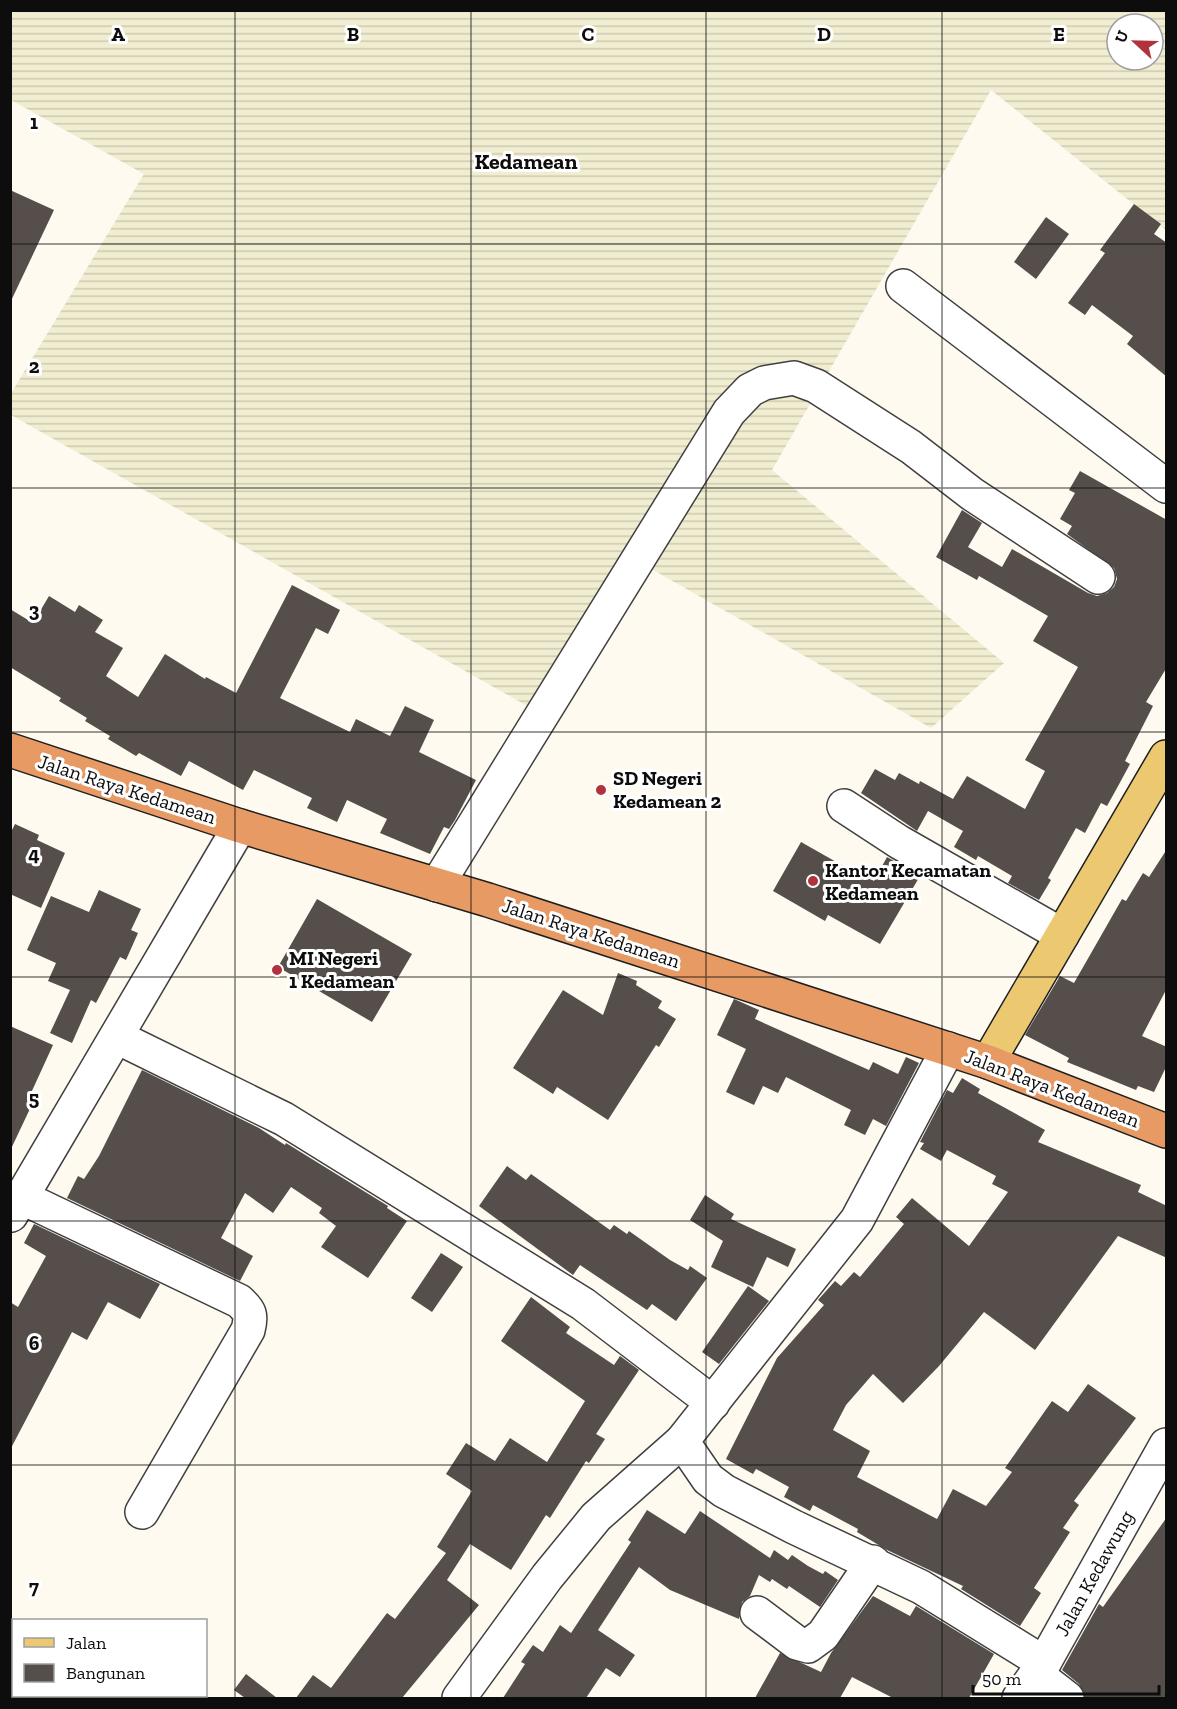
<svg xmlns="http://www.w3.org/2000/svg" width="1177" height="1709" font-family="'Zilla Slab',serif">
  <defs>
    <pattern id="farmland-rules" width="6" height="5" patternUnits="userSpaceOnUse" patternTransform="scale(1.5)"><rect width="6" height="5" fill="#f1edd1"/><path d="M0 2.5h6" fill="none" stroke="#cdcab2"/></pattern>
  </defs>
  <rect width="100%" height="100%" fill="#fefaef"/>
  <path fill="url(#farmland-rules)" fill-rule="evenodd" d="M11 11H1166V230L991 90 772 470 1004 663 931 728 648 567 538 712 11 415 10 395 144 174 11 100ZM1117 24H1153V60H1117Z"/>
  <g fill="#554e4b">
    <path d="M10 190 54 210 10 303Z"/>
    <path d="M1134 204 1161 224 1154 234 1167 243V377L1127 344 1133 336 1092 305 1085 315 1068 303 1105 253 1100 250Z"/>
    <path d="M1046 217 1069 234 1036 279 1014 262Z"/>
    <path d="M1080 471 1167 520V667L1146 702 1153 706 1125 761 1130 764 1117 788 1107 806 1101 803 1085 833 1076 828 1048 878 1051 880 1039 900 1008 883 1012 876 978 856 976 860 954 847 963 831 928 811 917 831 861 793 875 769 895 780 899 773 919 784 920 781 953 799 967 776 1025 809 1045 771 1025 760 1078 667 1033 641 1048 616 979 576 977 580 936 557 962 510 982 523 968 547 1002 567 1012 549 1088 593 1097 596 1107 593 1114 587 1117 579 1114 568 1067 534 1072 526 1060 519 1075 493 1069 490Z"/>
    <path d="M292 585 340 610 328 634 316 628 280 698 350 732 356 719 390 736 405 706 434 720 419 752 476 780 455 820 449 829 444 827 430 854 380 833 387 819 347 800 337 822 307 808 312 798 254 770 243 790 189 761 181 776 139 753 136 756 108 739 110 736 85 721 87 718 59 701 61 698 10 667V609L33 623 49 596 75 612 79 605 103 620 95 632 123 648 106 676 138 697 165 654 205 679 206 677 236 693Z"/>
    <path d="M15 824 39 835 37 840 65 853 41 908 10 894V834Z"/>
    <path d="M801 842 861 876 862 874 874 881 887 857 920 876 880 944 828 915 825 921 773 891Z"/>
    <path d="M1167 849V988L1142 1036 1167 1047V1065L1154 1092 1138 1086 1136 1090 1067 1062 1069 1058 1025 1035 1060 976 1074 983 1122 899 1126 901 1143 873 1149 877Z"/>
    <path d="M99 890 141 909 131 930 138 933 126 960 120 957 96 1003 91 1000 72 1043 50 1033 70 990 48 981 56 963 27 950 51 896 89 912Z"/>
    <path d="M317 899 412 954 372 1022 278 967Z"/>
    <path d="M618 973 637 981 636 985 662 1001 658 1008 676 1019 659 1047 656 1045 608 1120 557 1087 553 1094 513 1068 563 990 603 1015Z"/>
    <path d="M734 999 759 1010 755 1019 869 1070 873 1062 898 1074 906 1057 919 1063 886 1126 873 1119 865 1135 844 1125 851 1110 786 1077 778 1093 763 1086 754 1105 726 1092 746 1049 717 1035Z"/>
    <path d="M10 1026 53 1045 31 1093 36 1096 10 1151Z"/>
    <path d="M142 1070 259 1128 285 1145 286 1143 388 1206 387 1208 407 1221 368 1278 321 1247 336 1226 319 1213 322 1208 291 1187 273 1213 245 1193 221 1238 253 1256 240 1281 67 1198 78 1176 84 1179 99 1156Z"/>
    <path d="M962 1078 980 1089 978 1093 1045 1130 1038 1142 1141 1185 1138 1192 1167 1206V1258L1118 1236 1035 1350 984 1312 939 1366 903 1403 873 1374 846 1405 833 1430 870 1451 857 1477 937 1519 953 1489 986 1506 1012 1472 1005 1468 1052 1401 1068 1412 1088 1384 1136 1418 1074 1501 1079 1505 1063 1528 1070 1532 1034 1588 1041 1593 1020 1626 961 1589 963 1586 887 1550 857 1532 858 1529 813 1505 810 1511 784 1497 789 1487 756 1469 753 1474 726 1459 777 1358 824 1305 818 1300 835 1281 841 1286 854 1272 860 1277 904 1224 896 1217 912 1198 969 1246 1008 1192 992 1184 996 1176 947 1150 941 1161 920 1149 924 1143 920 1142 947 1090 953 1093Z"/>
    <path d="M507 1166 526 1180 531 1174 610 1230 614 1225 627 1234 629 1231 670 1260 688 1270 690 1266 707 1278 676 1321 652 1304 647 1310 580 1265 573 1275 479 1206Z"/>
    <path d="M705 1195 734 1214 731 1219 796 1249 788 1267 767 1257 753 1287 711 1267 723 1241 690 1220Z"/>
    <path d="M34 1224 160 1284 140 1319 108 1302 87 1340 72 1332 10 1450V1302L18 1307 46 1256 24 1243Z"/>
    <path d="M441 1253 463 1267 432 1312 411 1298Z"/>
    <path d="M748 1286 769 1301 719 1364 702 1352Z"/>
    <path d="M531 1297 570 1327 566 1333 614 1365 620 1356 639 1370 596 1434 605 1439 589 1463 586 1461 550 1518 546 1515 511 1570 470 1544 447 1580 479 1605 402 1698H296L313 1675 331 1688 387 1613 395 1619 446 1553 437 1547 472 1491 446 1474 466 1443 495 1461 510 1438 547 1462 585 1401 501 1341Z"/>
    <path d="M647 1510 685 1534 700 1511 770 1558 774 1550 788 1560 792 1555 808 1566 823 1574 825 1571 838 1580 820 1607 789 1586 787 1589 772 1579 770 1582 759 1575 750 1596 742 1602 739 1619 670 1590 639 1567 598 1630 635 1655 620 1677 606 1668 586 1698H503L525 1664 521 1662 533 1645 543 1652 560 1625 571 1633 631 1542 628 1540Z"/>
    <path d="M1167 1517V1698H1085L1079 1684 1062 1670 1099 1604 1103 1607Z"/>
    <path d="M873 1596 910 1616 916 1606 994 1654 969 1698H893L852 1677 840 1698H755L780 1653 821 1672 831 1653Z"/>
    <path d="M246 1674 277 1698H245L234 1690Z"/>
  </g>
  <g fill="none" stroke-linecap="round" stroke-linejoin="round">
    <defs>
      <g id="minor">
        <path d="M903 286 1166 486"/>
        <path d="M844 806 899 842 1062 935"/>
        <path d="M437 885 729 412 750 390 764 383 794 378 816 386 911 447 972 494 1098 577"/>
        <path d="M117 1037 284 1119 583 1304 713 1403"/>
        <path d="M21 1197 239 1301C250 1311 252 1315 248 1330L142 1512"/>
        <path d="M11 1215 240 826"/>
        <path d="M682 1441 708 1479 724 1491 794 1527 921 1587 1044 1663"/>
        <path d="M757 1613 797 1643 808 1646 823 1635 873 1562"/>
        <path d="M1036 1674 1067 1698"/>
        <path d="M459 1698 547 1577 596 1517 682 1441 857 1220 948 1049"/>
        <path d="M1019 1698 1044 1663 1166 1445"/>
      </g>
      <path id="major" d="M988 1062 1166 757"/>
      <path id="highway" d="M10 750 240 826 488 900 988 1062 1166 1131"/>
    </defs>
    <use href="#minor" stroke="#404040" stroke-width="36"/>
    <use href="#major" stroke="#1e1e1e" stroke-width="36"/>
    <use href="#highway" stroke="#1e1e1e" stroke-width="36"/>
    <use href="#minor" stroke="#fff" stroke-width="33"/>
    <use href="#major" stroke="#ecc971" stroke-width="33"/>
    <use href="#highway" stroke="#e79a64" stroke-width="33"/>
  </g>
  <path fill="none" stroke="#0d0d0d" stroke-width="1.5" stroke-opacity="0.55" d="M235 10V1698M471 10V1698M706 10V1698M942 10V1698M10 244H1166M10 488H1166M10 732H1166M10 977H1166M10 1221H1166M10 1465H1166"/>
  <g fill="#b1323d" stroke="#fff" stroke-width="2">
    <circle cx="601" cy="790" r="6"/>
    <circle cx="813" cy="881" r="6"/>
    <circle cx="277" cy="970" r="6"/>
  </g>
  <g text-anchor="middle" stroke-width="6" stroke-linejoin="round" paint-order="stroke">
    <g font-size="20" font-weight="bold" fill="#0d0d0d" stroke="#fff" text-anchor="start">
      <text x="613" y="785">SD Negeri<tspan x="613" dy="23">Kedamean 2</tspan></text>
      <text x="825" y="877">Kantor Kecamatan<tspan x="825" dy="23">Kedamean</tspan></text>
      <text x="289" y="965">MI Negeri<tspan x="289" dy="23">1 Kedamean</tspan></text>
    </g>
    <g font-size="20" fill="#0d0d0d" stroke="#fff">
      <text transform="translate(127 789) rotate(18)" y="7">Jalan Raya Kedamean</text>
      <text transform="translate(591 933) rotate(18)" y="7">Jalan Raya Kedamean</text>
      <text transform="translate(1052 1088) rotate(21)" y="7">Jalan Raya Kedamean</text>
      <text transform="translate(1094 1573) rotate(-61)" y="7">Jalan Kedawung</text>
    </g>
    <g font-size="22" font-weight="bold" fill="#0d0d0d" stroke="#fff">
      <text x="526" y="169">Kedamean</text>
    </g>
  </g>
  <g font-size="20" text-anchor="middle" font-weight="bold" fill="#0d0d0d" stroke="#fff" stroke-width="6" stroke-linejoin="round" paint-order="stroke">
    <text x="118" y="41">A</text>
    <text x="353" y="41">B</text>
    <text x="588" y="41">C</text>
    <text x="824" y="41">D</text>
    <text x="1059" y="41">E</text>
    <text x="34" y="129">1</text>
    <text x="34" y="373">2</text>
    <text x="34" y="617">3</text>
    <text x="34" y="861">4</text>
    <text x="34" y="1105">5</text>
    <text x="34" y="1350">6</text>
    <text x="34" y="1594">7</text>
  </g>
  <rect width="1177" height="1709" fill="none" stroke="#0d0d0d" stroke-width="24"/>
  <rect x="12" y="1619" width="195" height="78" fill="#ffffff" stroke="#9e9e9e" stroke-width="1.5"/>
  <rect x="24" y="1638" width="30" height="9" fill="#ecc971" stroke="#9e9e9e" stroke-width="1.5"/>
  <text x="66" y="1649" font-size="18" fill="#0d0d0d">Jalan</text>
  <rect x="24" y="1664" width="30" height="18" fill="#554e4b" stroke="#9e9e9e" stroke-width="1.5"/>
  <text x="66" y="1679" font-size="18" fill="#0d0d0d">Bangunan</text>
  <g transform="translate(1135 42) rotate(292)"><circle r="28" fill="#ffffff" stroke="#9e9e9e" stroke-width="1.5"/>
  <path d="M0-4.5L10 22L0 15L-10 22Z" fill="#b1323d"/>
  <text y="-9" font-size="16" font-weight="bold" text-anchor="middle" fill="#0d0d0d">U</text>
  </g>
  <path d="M973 1685v9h186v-9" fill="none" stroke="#0d0d0d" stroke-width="3"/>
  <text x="982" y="1685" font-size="18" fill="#0d0d0d" stroke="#ffffff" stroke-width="4.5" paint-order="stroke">50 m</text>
</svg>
